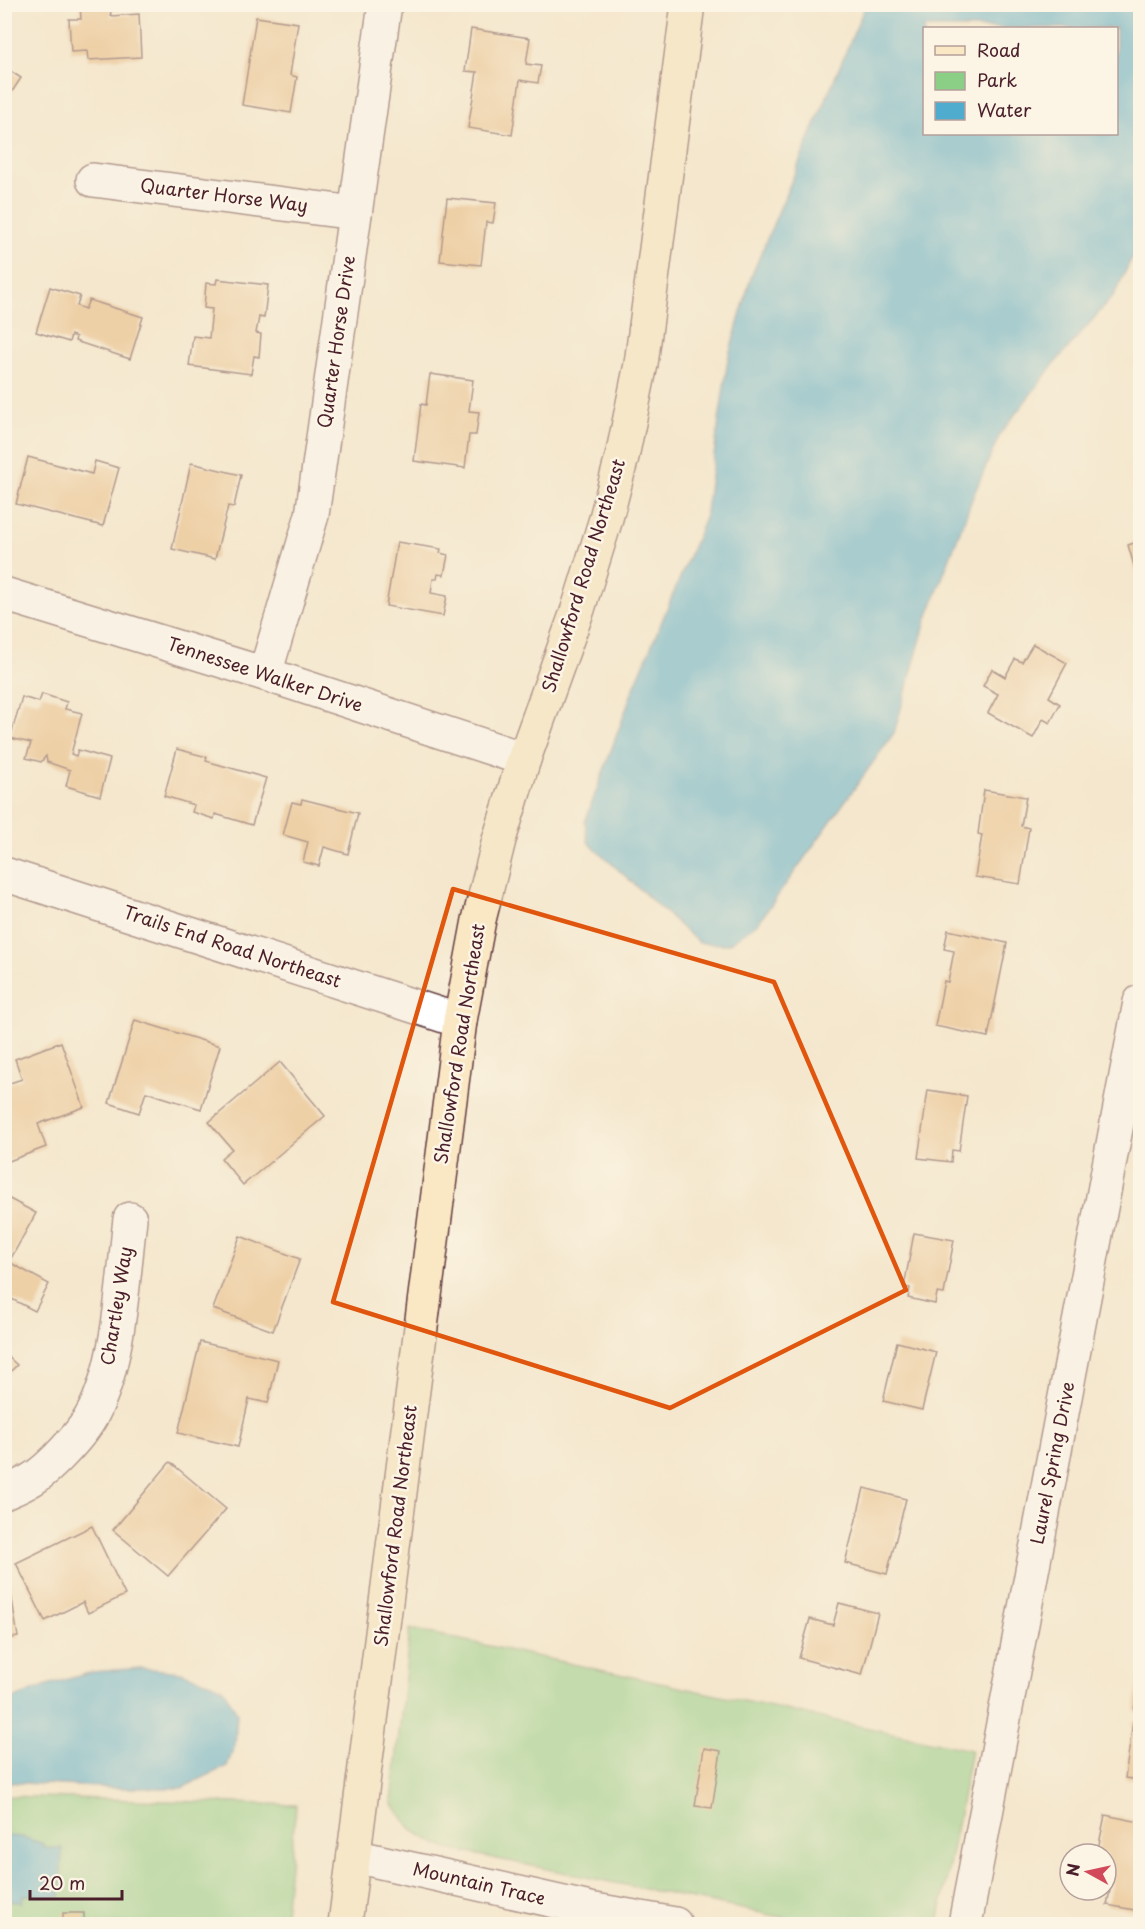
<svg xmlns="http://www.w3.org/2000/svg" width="1145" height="1929" font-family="'Playpen Sans',sans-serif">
  <rect width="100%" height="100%" fill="#fcf5e5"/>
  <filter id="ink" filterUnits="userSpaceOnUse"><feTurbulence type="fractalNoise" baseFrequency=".0167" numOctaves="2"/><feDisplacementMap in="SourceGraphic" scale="12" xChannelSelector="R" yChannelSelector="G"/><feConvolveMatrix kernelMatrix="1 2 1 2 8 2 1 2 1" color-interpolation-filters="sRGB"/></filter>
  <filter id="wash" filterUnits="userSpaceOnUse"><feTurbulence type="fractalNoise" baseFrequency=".008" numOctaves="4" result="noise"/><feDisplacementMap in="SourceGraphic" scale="24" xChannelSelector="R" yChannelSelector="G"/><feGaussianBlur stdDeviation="1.35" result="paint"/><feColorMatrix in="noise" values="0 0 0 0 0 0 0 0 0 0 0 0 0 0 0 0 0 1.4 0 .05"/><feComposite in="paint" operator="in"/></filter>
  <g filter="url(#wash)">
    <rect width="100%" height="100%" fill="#f4e7cd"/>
    <g fill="#8bce86" stroke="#6a7658" stroke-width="1.5">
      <path d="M410 1629 971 1750 938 1924H815L449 1849C418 1836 410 1832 392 1802Z"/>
      <path d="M5 1796 296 1805 284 1924H5Z"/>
    </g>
    <g fill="#50acce" stroke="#4d667c" stroke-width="1.5" fill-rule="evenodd">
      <path d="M866 4 1140 5V241L1114 295 1054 364 1000 434 974 494 926 621 894 733 758 923 728 944 699 943 588 842 585 822 633 690 705 518 728 359 751 277ZM924 28H1116V134H924Z"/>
      <path d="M141 1668 181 1672 222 1687 237 1713 235 1745 227 1766 182 1788H117L5 1782V1702L47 1685 93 1672Z"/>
      <path d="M5 1836 22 1837 44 1844V1848H62L60 1897 23 1895 22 1902 5 1901Z"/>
    </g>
    <g id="blocks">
      <g fill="#e6b376">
        <path d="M80 4H110L111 16 139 14 141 57 88 60 87 51 71 52 69 19H81Z"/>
        <path d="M256 17 298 23 290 75 297 77 291 113 242 105Z"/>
        <path d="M471 29 530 38 526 64 541 66 538 83 520 80 512 135 468 128 477 72 465 71Z"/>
        <path d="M4 67 21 78 4 104Z"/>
        <path d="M447 198 496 203 493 223 486 222 481 265 440 261Z"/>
        <path d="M217 279 268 285 264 318 259 317 256 333 261 334 259 357 254 356 251 374 189 366 193 336 209 338 212 309 204 308 206 283 216 284Z"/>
        <path d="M50 287 80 296 77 306 85 309 89 300 143 317 130 359 75 341 76 337 71 335 69 342 36 332Z"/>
        <path d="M430 374 473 380 469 411 479 412 476 435H469L465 468 414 461 421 404 426 405Z"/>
        <path d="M28 457 92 474 95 461 119 468 103 526 16 504Z"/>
        <path d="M191 463 241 475 234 507 228 506 215 559 172 549Z"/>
        <path d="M1140 541V586L1128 545Z"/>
        <path d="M397 542 441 549 440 553 448 555 444 575 438 574 437 579H433L431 593 447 596 443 616 386 606Z"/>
        <path d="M1033 644 1067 663 1049 697 1060 704 1050 723 1043 719 1033 738 988 713 998 694 983 686 992 669 1005 677 1015 659 1022 662Z"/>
        <path d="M42 694 67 702 65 709 82 713 71 754 76 756 78 750 110 759 100 796 66 786 70 770 47 762 46 756 41 762 26 758 31 743 10 738 22 697 39 702Z"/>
        <path d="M177 749 207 757 206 761 266 778 252 825 215 814 214 819 192 812 194 805 164 796Z"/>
        <path d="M984 790 1026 797 1021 826 1029 828 1020 884 975 877 982 835 978 834Z"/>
        <path d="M302 799 358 813 348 854 324 847 319 866 303 862 308 842 283 835 292 802 301 804Z"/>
        <path d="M948 930 1007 943 988 1037 935 1026 944 981 948 982 954 951 944 949Z"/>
        <path d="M135 1020 220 1046 201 1109 146 1092 139 1113 109 1103Z"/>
        <path d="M61 1042 84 1107 38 1124 46 1147 9 1161 4 1149V1085L22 1079 15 1059Z"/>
        <path d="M280 1062 325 1116 243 1185 221 1158 232 1149 209 1122Z"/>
        <path d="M928 1090 967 1096 959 1151 952 1150 951 1162 918 1158Z"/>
        <path d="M4 1196 36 1213 9 1262 49 1284 35 1311 4 1295Z"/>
        <path d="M914 1233 954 1240 944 1294 937 1293 935 1304 908 1298 910 1288 904 1287Z"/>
        <path d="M240 1236 300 1259 273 1331 213 1309Z"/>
        <path d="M200 1342 278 1360 268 1403 249 1399 238 1447 178 1433Z"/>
        <path d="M897 1342 936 1352 922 1410 883 1401Z"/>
        <path d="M4 1353 17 1365 4 1378Z"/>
        <path d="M170 1462 226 1509 168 1576 113 1530Z"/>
        <path d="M864 1488 906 1499 887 1574 845 1563Z"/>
        <path d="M92 1526 125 1595 88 1613 83 1602 45 1621 16 1563Z"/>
        <path d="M7 1568 18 1637 4 1639V1569Z"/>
        <path d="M839 1603 878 1613 862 1675 799 1658 810 1619 833 1625Z"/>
        <path d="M1139 1678H1140V1712L1134 1711Z"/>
        <path d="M1133 1721 1140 1722V1780L1125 1778Z"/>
        <path d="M704 1748 721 1751 712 1808 695 1806Z"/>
        <path d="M1105 1815 1140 1822V1911L1107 1905 1112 1880 1106 1879V1854H1097Z"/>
        <rect x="63" y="1913" width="21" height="11"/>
        <path d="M4 1919 49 1921V1924H4Z"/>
      </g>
    </g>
  </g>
  <g filter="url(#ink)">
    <use href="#blocks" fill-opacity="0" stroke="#643d43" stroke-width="1.5"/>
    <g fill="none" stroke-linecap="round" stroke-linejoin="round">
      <defs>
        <g id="street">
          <path d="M93 180 355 213"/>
          <path d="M4 594 265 674 524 759"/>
          <path d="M265 674 312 515 385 4"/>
          <path d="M4 874 460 1021"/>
          <path d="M4 1493C13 1489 21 1486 29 1481 48 1471 82 1434 92 1415 120 1363 123 1278 130 1219"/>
          <path d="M354 1856 595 1910 675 1924"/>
          <path d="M965 1924 1140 1002"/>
        </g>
        <path id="secondary" d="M345 1924 460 1021 479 920 499 840 524 759 578 609 605 522 622 457 641 364 688 4"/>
      </defs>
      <use href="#street" stroke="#643d43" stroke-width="36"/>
      <use href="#secondary" stroke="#643d43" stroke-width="36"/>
      <use href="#street" stroke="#fff" stroke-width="33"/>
      <use href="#secondary" stroke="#fae7c3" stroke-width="33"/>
    </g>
  </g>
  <path d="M0 0H1145V1929H0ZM453 889 774 982 906 1290 670 1408 333 1302Z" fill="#f4e7cd" fill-opacity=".55" fill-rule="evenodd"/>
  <path fill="none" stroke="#e0560e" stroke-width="4.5" stroke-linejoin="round" d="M453 889 774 982 906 1290 670 1408 333 1302Z"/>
  <g text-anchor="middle" stroke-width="5" stroke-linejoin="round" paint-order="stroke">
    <g font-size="18" fill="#4a1f2b" stroke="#fcf5e5">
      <text transform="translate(224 196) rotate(7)" y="6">Quarter Horse Way</text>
      <text transform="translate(337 342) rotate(-82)" y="6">Quarter Horse Drive</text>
      <text transform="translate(584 576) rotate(-73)" y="6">Shallowford Road Northeast</text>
      <text transform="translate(265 675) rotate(18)" y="6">Tennessee Walker Drive</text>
      <text transform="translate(232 947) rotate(18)" y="6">Trails End Road Northeast</text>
      <text transform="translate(460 1044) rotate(-81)" y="6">Shallowford Road Northeast</text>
      <text transform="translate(117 1306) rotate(-81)" y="6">Chartley Way</text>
      <text transform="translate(1053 1463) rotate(-79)" y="6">Laurel Spring Drive</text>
      <text transform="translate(396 1526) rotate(-83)" y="6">Shallowford Road Northeast</text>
      <text transform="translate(479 1884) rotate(13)" y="6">Mountain Trace</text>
    </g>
  </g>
  <rect width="1145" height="1929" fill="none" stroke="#fcf5e5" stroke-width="24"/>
  <rect x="923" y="27" width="195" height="108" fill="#fcf5e5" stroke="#b59f9b" stroke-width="1.5"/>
  <rect x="935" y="46" width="30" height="9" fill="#fae7c3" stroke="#b59f9b" stroke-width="1.5"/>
  <text x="977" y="57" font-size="18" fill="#4a1f2b">Road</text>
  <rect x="935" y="72" width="30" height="18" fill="#8bce86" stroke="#b59f9b" stroke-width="1.5"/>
  <text x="977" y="87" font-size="18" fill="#4a1f2b">Park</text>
  <rect x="935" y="102" width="30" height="18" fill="#50acce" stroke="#b59f9b" stroke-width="1.5"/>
  <text x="977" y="117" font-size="18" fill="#4a1f2b">Water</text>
  <g transform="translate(1088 1872) rotate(278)"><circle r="28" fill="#fcf5e5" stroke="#b59f9b" stroke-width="1.5"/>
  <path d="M0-4.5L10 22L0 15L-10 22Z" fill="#d1495b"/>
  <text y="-9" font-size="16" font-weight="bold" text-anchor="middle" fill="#4a1f2b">N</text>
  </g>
  <path d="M30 1890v9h92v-9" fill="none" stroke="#4a1f2b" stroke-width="3"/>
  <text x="39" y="1890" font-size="18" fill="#4a1f2b" stroke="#fcf5e5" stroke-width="4.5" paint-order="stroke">20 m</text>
</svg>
